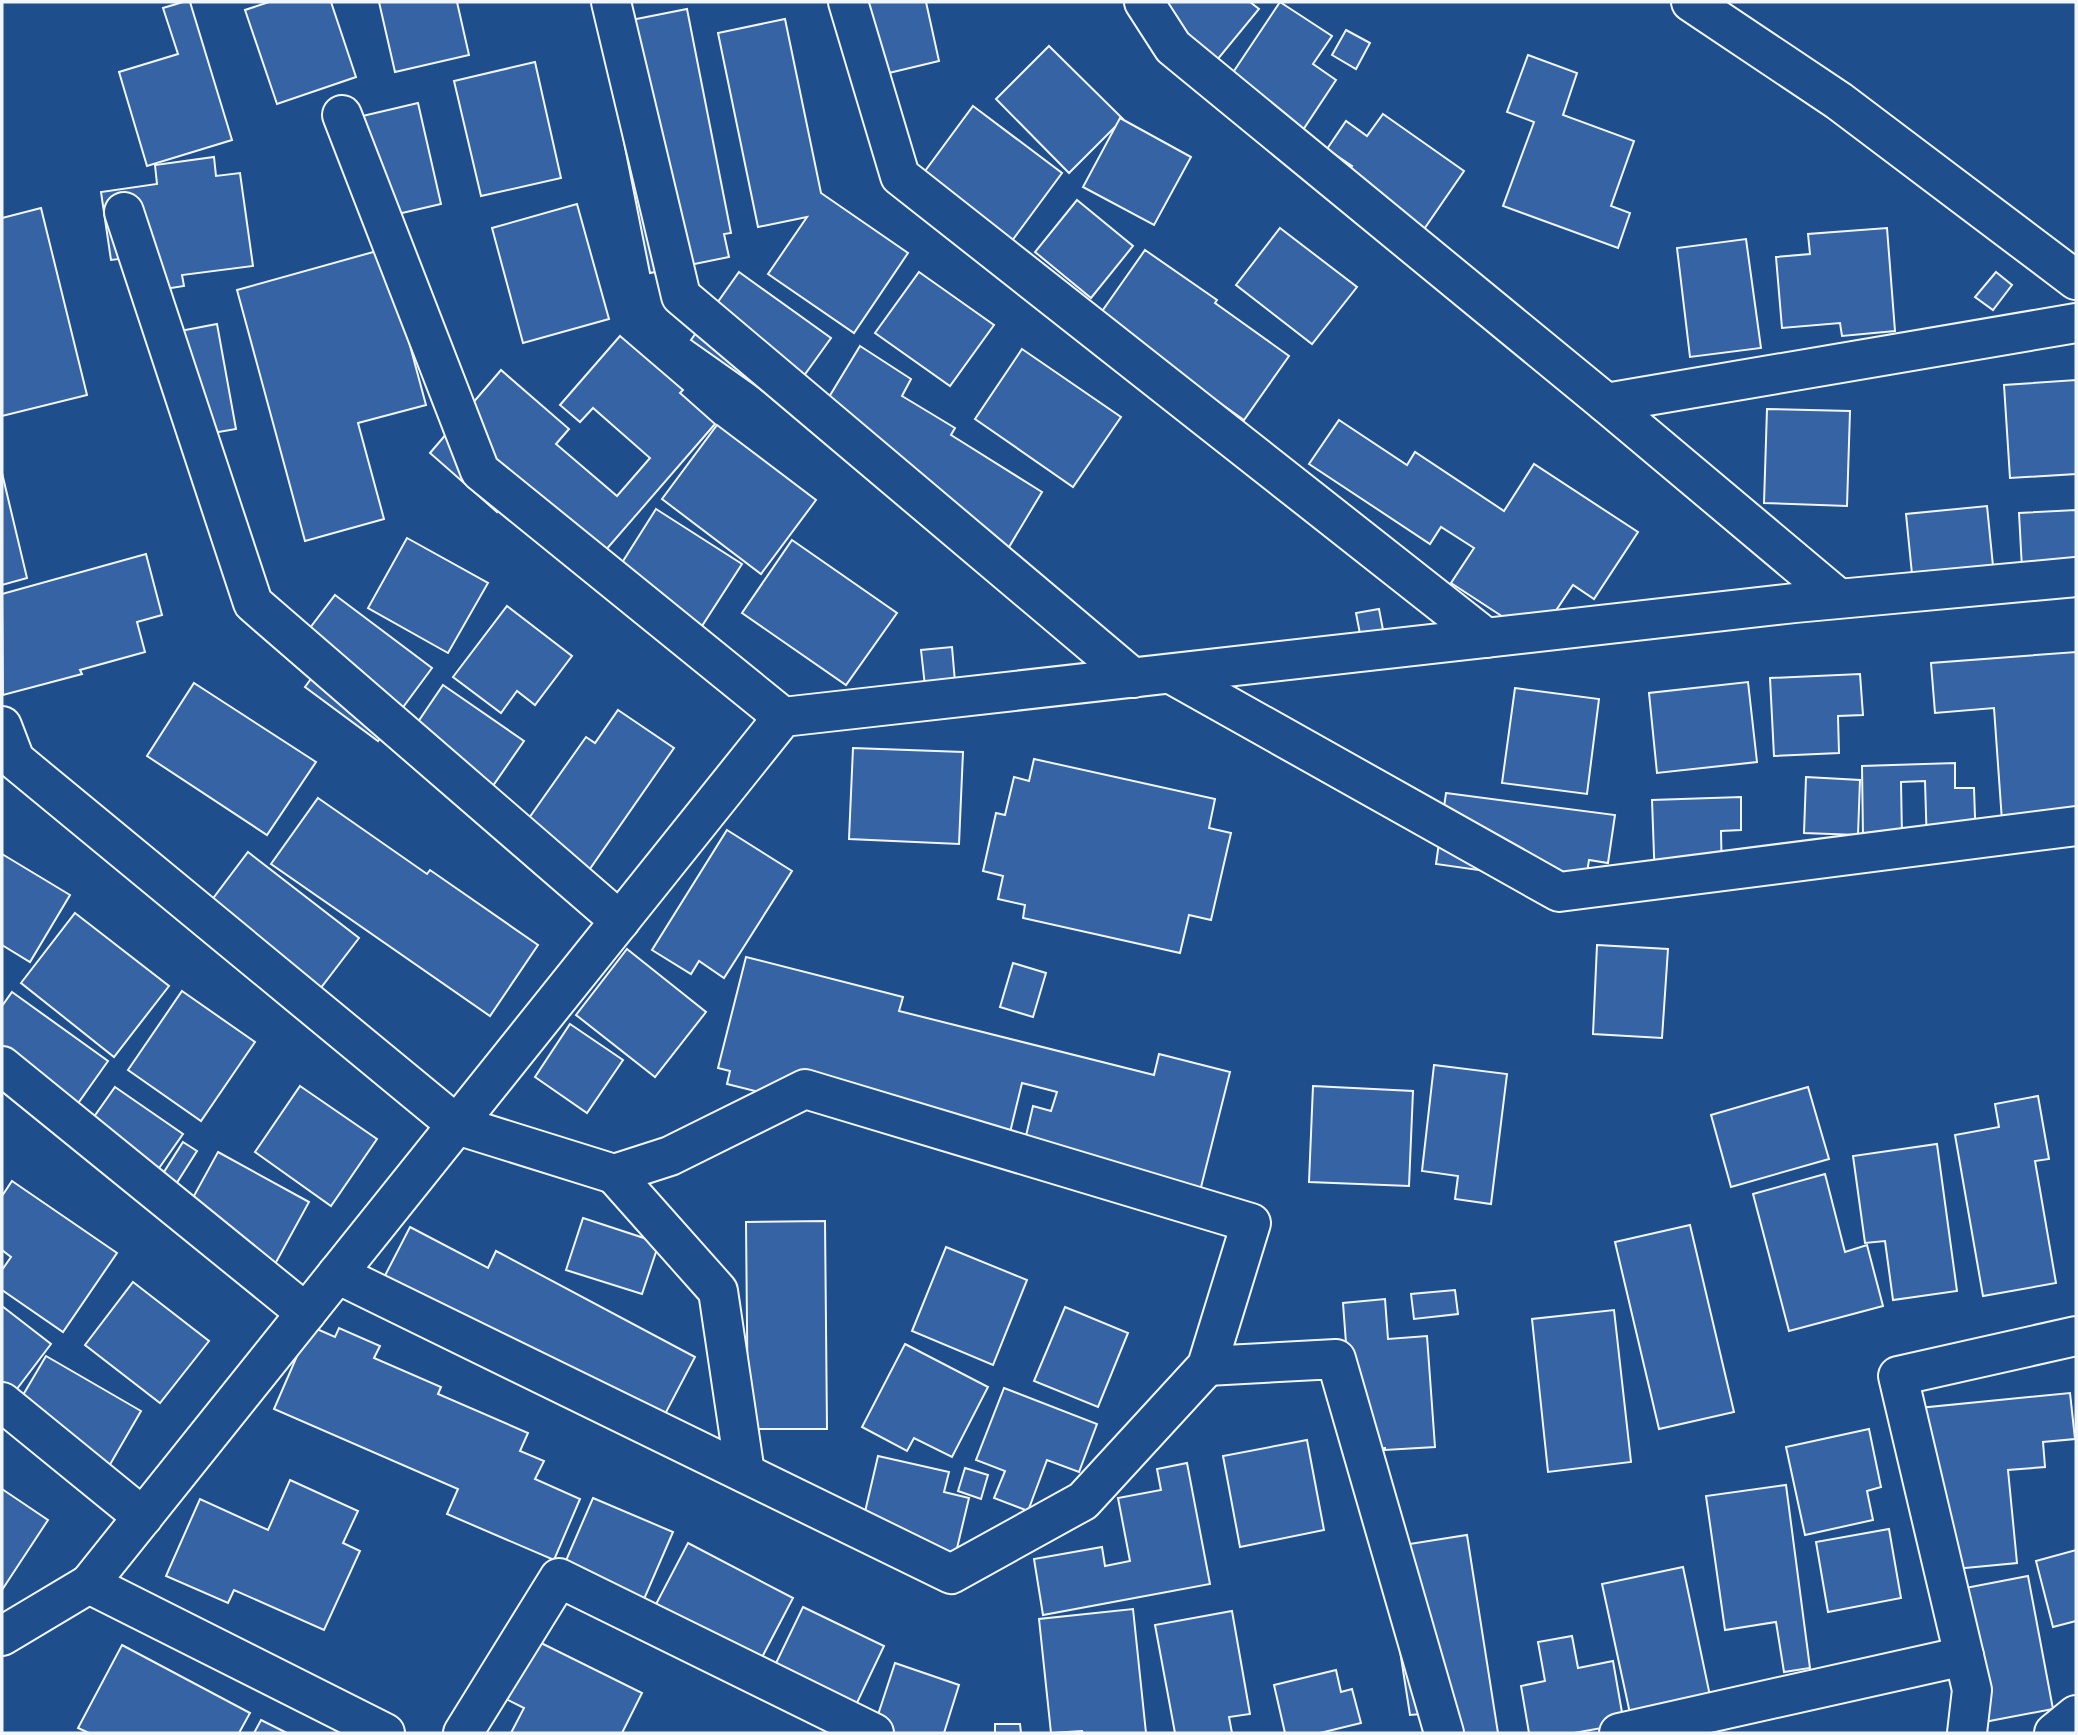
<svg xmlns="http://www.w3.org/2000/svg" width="2078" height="1735" font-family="Cabin,sans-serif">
  <rect width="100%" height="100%" fill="#1f4e8c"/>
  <g fill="#3563a3" stroke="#f2f6ff" stroke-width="2">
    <path d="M183 2H190L232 140 147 166 119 72 178 54 163 8Z"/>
    <path d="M269 2H331L356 77 277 104 245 10Z"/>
    <path d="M379 2H457L469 55 395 72Z"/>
    <path d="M851 2H926L939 61 868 78Z"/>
    <path d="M1140 2H1250L1259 9 1208 71Z"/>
    <path d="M1280 2 1332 36 1313 64 1336 80 1289 151 1214 101Z"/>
    <path d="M687 9 731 233 724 234 729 257 650 273 601 26Z"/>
    <path d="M785 19 821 193 908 253 854 333 768 274 807 217 758 227 718 33Z"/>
    <path d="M1346 30 1370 43 1356 69 1332 55Z"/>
    <path d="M1049 46 1123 119 1069 173 996 99Z"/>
    <path d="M1528 55 1577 73 1563 115 1634 141 1611 206 1630 213 1618 248 1503 206 1534 122 1507 112Z"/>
    <path d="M535 62 561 178 481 196 454 81Z"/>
    <path d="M418 103 441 204 376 219 354 118Z"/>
    <path d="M973 106 1062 173 1003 253 914 186Z"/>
    <path d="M1383 114 1464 171 1409 251 1331 196 1352 166 1327 149 1346 121 1367 136Z"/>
    <path d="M1120 118 1191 157 1154 225 1083 187Z"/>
    <path d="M214 157 216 176 240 173 253 266 182 275 184 286 139 293 135 257 111 260 101 192 157 184 155 165Z"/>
    <path d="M1077 200 1133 246 1091 298 1035 252Z"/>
    <path d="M577 204 609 319 523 343 492 228Z"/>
    <path d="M41 208 87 395 2 416V218Z"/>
    <path d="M1280 228 1357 287 1312 344 1236 285Z"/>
    <path d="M1887 228 1895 331 1842 336 1840 323 1782 328 1776 257 1810 254 1808 234Z"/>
    <path d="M1746 239 1761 348 1690 357 1677 248Z"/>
    <path d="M384 249 426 405 358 423 384 519 305 541 237 290Z"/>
    <path d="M1145 250 1217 300 1215 303 1289 356 1244 420 1098 317Z"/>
    <path d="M739 272 831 338 783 405 691 340Z"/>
    <path d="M919 272 994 325 950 386 875 333Z"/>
    <path d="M1996 272 2012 285 1993 310 1975 297Z"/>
    <path d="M217 324 236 429 178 439 159 335Z"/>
    <path d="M620 336 683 390 680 393 715 424 585 574 505 503 497 512 430 453 501 370 569 429 556 444 617 496 650 458 593 408 580 422 560 405Z"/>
    <path d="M860 346 911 379 902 396 955 428 951 435 1042 492 1006 552 809 430Z"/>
    <path d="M1022 349 1121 417 1073 487 975 419Z"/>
    <path d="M2076 380V474L2010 478 2004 385Z"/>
    <path d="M1767 409 1850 411 1847 506 1764 503Z"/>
    <path d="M1339 420 1407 465 1415 452 1504 511 1534 464 1638 532 1594 599 1573 585 1537 639 1451 583 1474 548 1441 527 1430 544 1309 464Z"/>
    <path d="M717 425 816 500 761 574 662 499Z"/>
    <path d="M2 473 27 578 2 585Z"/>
    <path d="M1987 506 1994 576 1913 584 1906 514Z"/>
    <path d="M656 509 742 564 691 643 606 588Z"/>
    <path d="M2076 510V584L2023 587 2019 513Z"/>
    <path d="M407 538 488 583 448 653 368 608Z"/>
    <path d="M792 540 897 613 846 685 742 613Z"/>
    <path d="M146 554 162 615 137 622 145 652 80 670 82 674 3 695 2 594Z"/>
    <path d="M335 595 432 668 378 741 305 687 316 672 291 653Z"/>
    <path d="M507 606 572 656 535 705 517 691 501 713 453 677Z"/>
    <path d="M1379 609 1384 635 1361 639 1356 613Z"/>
    <path d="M952 647 955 682 925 686 921 650Z"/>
    <path d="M2076 652V817L2002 821 1994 708 1935 713 1931 663Z"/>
    <path d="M1860 674 1863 715 1838 716 1839 753 1774 756 1770 678Z"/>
    <path d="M1748 682 1757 762 1657 773 1649 693Z"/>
    <path d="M194 683 316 762 267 835 147 756Z"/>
    <path d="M443 685 524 741 481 803 401 747Z"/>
    <path d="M1515 688 1599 699 1587 794 1502 783Z"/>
    <path d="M618 710 674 748 587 873 522 828 586 737 595 743Z"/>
    <path d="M853 748 963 752 959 844 849 839Z"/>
    <path d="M1034 759 1215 799 1209 828 1231 833 1211 920 1189 915 1180 953 1023 918 1025 905 998 899 1003 876 983 871 996 813 1005 815 1014 777 1029 781Z"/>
    <path d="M1955 763V788H1974L1976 846 1927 847 1925 781 1901 782 1902 837H1863L1862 766Z"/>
    <path d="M1806 777 1860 780 1858 835 1804 833Z"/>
    <path d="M1446 793 1615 815 1608 863 1589 860 1585 885 1436 864Z"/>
    <path d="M1741 797V830L1721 831 1722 881 1655 882 1652 800Z"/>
    <path d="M318 798 427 874 430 870 538 945 490 1016 271 864Z"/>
    <path d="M727 830 792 871 724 978 699 961 691 974 652 950Z"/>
    <path d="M248 852 359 938 310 1002 199 917Z"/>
    <path d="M2 854 70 895 30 962 2 945Z"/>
    <path d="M75 913 169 986 114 1057 21 983Z"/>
    <path d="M1597 945 1668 949 1662 1038 1593 1034Z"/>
    <path d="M627 949 706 1012 655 1077 576 1015Z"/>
    <path d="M746 957 903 997 899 1011 1154 1075 1159 1054 1230 1072 1197 1203 1022 1153 1033 1106 1051 1111 1057 1092 1022 1083 1005 1153 727 1084 730 1071 718 1068Z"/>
    <path d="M1013 963 1046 973 1033 1017 1000 1007Z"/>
    <path d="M182 991 255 1042 201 1121 128 1070Z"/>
    <path d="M12 992 108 1061 64 1123 2 1079V1006Z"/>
    <path d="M570 1024 623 1060 587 1113 535 1077Z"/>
    <path d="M1434 1065 1507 1074 1491 1204 1455 1199 1458 1176 1422 1171Z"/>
    <path d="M300 1086 377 1139 331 1206 255 1152Z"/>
    <path d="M1313 1086 1413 1091 1409 1186 1309 1182Z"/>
    <path d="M115 1087 183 1134 145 1188 77 1141Z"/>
    <path d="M1808 1087 1829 1159 1731 1187 1711 1115Z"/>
    <path d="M2038 1096 2049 1159 2035 1161 2056 1283 1983 1296 1955 1135 1999 1127 1995 1104Z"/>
    <path d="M183 1142 197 1151 164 1203 150 1194Z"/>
    <path d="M1937 1144 1957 1291 1893 1300 1885 1241 1865 1243 1853 1156Z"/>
    <path d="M218 1152 309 1202 269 1275 178 1225Z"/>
    <path d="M1825 1174 1845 1252 1867 1245 1883 1306 1789 1331 1753 1194Z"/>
    <path d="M12 1181 117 1253 63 1332 2 1290V1270L11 1257 2 1250V1196Z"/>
    <path d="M583 1218 659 1243 642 1294 566 1270Z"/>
    <path d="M825 1221 827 1429H748L746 1222Z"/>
    <path d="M1690 1225 1734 1412 1659 1429 1615 1242Z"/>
    <path d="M410 1227 488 1268 496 1251 695 1357 652 1439 376 1293Z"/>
    <path d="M946 1247 1027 1280 993 1365 912 1331Z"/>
    <path d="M133 1282 209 1341 160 1403 85 1345Z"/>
    <path d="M1455 1290 1458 1314 1414 1319 1411 1294Z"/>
    <path d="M1385 1299 1388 1339 1427 1336 1435 1447 1385 1450V1448L1354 1450 1343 1303Z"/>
    <path d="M2 1306 51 1344 4 1406 2 1404Z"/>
    <path d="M1065 1307 1128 1333 1098 1407 1034 1381Z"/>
    <path d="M1614 1310 1631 1462 1548 1472 1532 1319Z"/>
    <path d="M310 1326 335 1337 339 1328 380 1346 374 1358 441 1387 438 1394 528 1433 520 1451 544 1461 535 1479 580 1499 554 1560 447 1514 458 1489 274 1409Z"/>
    <path d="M905 1344 988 1387 952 1457 914 1438 907 1451 862 1427Z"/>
    <path d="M46 1356 141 1411 108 1468 13 1412Z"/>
    <path d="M1004 1388 1097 1424 1079 1472 1047 1460 1028 1511 994 1498 1005 1471 976 1460Z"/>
    <path d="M2070 1393 2075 1439 2043 1442 2045 1467 2008 1470 2017 1563 1934 1571 1919 1408Z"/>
    <path d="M1869 1429 1881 1487 1867 1491 1873 1520 1805 1535 1786 1447Z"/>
    <path d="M1307 1440 1324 1530 1240 1547 1223 1456Z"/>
    <path d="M878 1456 949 1472 944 1492 969 1498 953 1565 858 1542Z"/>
    <path d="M1187 1463 1210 1584 1043 1615 1034 1559 1102 1547 1105 1566 1130 1561 1118 1498 1161 1490 1157 1469Z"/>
    <path d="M965 1468 988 1475 981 1499 958 1491Z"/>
    <path d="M290 1480 358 1511 343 1543 360 1551 324 1630 234 1590 228 1603 166 1576 200 1499 268 1530Z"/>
    <path d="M1786 1485 1810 1668 1784 1672 1776 1622 1725 1630 1706 1496Z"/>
    <path d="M2 1489 48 1520 2 1590Z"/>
    <path d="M593 1498 673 1532 638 1613 558 1579Z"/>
    <path d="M1889 1529 1901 1598 1828 1612 1816 1542Z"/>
    <path d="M1467 1535 1498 1733H1424L1421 1714 1410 1715 1384 1548Z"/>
    <path d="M688 1543 793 1598 748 1684 643 1629Z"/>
    <path d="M2076 1550V1621L2053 1627 2036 1561Z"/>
    <path d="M1683 1567 1714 1715 1634 1732 1602 1584Z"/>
    <path d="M2028 1576 2053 1709 1979 1723 1955 1590Z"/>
    <path d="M803 1607 884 1646 846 1726 765 1686Z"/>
    <path d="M1133 1609 1146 1733H1083L1082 1731 1051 1733 1039 1619Z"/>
    <path d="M1232 1611 1250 1714 1229 1717 1232 1733H1175L1155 1625Z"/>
    <path d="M1572 1636 1578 1668 1613 1661 1624 1724 1574 1733H1529L1521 1686 1545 1681 1538 1642Z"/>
    <path d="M529 1637 642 1693 622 1733H511L524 1708 500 1696Z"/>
    <path d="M122 1645 250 1713 239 1733H89L78 1728Z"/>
    <path d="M895 1663 959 1685 944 1733H872Z"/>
    <path d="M1336 1670 1341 1692 1352 1689 1361 1723 1320 1733H1285L1274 1685Z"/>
    <path d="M261 1720 287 1733H254Z"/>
    <path d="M995 1724H1020L1021 1733H995Z"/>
  </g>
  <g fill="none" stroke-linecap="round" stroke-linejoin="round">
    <defs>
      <g id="minor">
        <path d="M611 2 681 296 1133 678"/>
        <path d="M848 2 900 176 1486 638"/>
        <path d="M1144 2 1173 47 1606 403 1838 598"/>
        <path d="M1691 2 1839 101 2076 280"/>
        <path d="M342 115 480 471 783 717"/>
        <path d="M124 212 253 603 620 921"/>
        <path d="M1606 403 2076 323"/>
        <path d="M1171 674 1559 892 2076 826"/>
        <path d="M2 726 15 760 457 1125 614 1174 670 1156 805 1089 1251 1223 1207 1366 1083 1501 951 1574 337 1274"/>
        <path d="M2 1066 306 1313"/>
        <path d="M614 1174 718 1291 745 1473"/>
        <path d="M1207 1366 1336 1359 1444 1733"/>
        <path d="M2 1402 143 1517"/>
        <path d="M89 1584 783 717 1795 603 2076 577"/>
        <path d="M2 1636 89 1584 385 1733"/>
        <path d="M463 1733 559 1578 874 1733"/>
        <path d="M1619 1733 1964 1656"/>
        <path d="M1967 1733 1972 1690 1898 1376 2076 1336"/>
        <path d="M2054 1733 2076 1715"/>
      </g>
    </defs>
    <use href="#minor" stroke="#f2f6ff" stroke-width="42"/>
    <use href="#minor" stroke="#1f4e8c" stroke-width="38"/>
  </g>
  <rect width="2078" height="1735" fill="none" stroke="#f2f6ff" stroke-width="7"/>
</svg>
